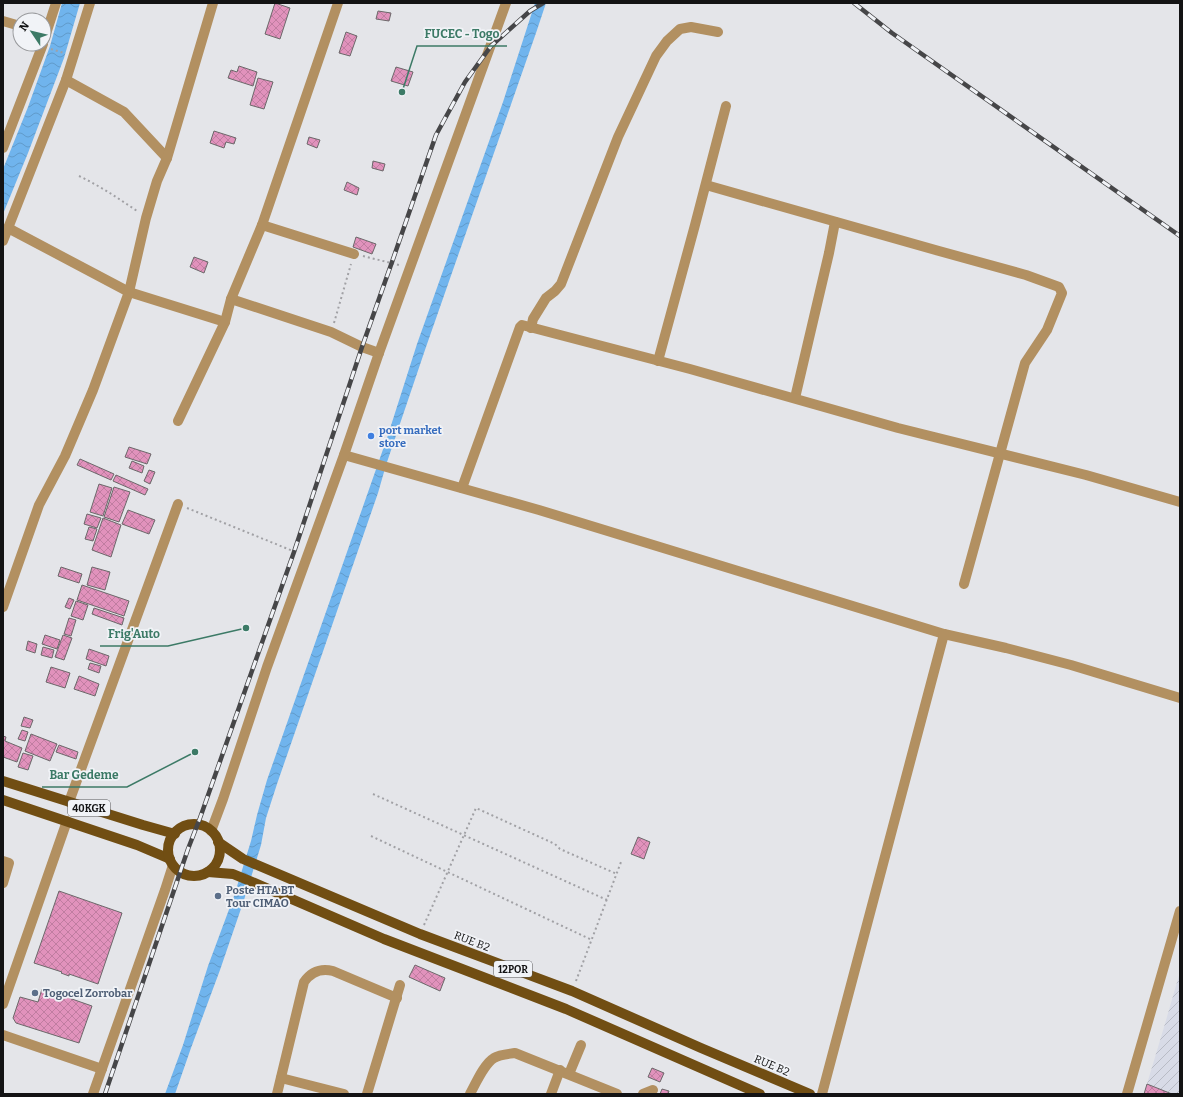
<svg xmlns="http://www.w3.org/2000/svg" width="1183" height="1097" font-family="Bitter,serif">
  <defs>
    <pattern id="industrial-furrows" width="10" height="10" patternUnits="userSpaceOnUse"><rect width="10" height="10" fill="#d8dbe7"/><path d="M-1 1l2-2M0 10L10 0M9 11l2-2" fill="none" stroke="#b8bbc5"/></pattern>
    <pattern id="water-waves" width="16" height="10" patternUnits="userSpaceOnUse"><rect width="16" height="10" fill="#70b4ed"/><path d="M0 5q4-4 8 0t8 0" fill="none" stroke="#609aca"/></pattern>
    <pattern id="building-cross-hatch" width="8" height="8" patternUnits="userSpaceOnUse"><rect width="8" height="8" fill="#e192bc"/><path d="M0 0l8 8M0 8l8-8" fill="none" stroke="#c07da1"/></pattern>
  </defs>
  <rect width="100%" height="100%" fill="#e4e5e9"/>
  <path fill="url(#industrial-furrows)" d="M1180 972V1094H1144L1164 1027Z"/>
  <g fill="url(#water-waves)">
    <path d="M62 3H80L64 58 28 153 3 214V169L28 107 50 46Z"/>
    <path d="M535 3H546L536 33 426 347 386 465 378 493 277 784 266 818 261 845 244 900 220 970 191 1048 175 1094H165L183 1045 208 966 234 896 251 841 257 815 267 780 387 438 417 344 503 102Z"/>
  </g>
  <g fill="url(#building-cross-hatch)" stroke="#6c686a">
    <path d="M275 3 290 8 280 39 265 34Z"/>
    <path d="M378 11 391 13 389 21 376 19Z"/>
    <path d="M346 32 357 36 350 56 339 53Z"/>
    <path d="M239 66 257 72 253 86 228 78 231 70 237 72Z"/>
    <path d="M396 67 413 72 408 86 391 81Z"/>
    <path d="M258 78 273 82 264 109 250 105Z"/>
    <path d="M214 131 236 138 234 144 226 142 224 148 210 143Z"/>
    <path d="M309 137 320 140 317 148 307 144Z"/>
    <path d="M373 161 385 164 383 171 372 168Z"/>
    <path d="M347 182 359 188 357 195 344 190Z"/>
    <path d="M356 237 376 244 372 254 353 247Z"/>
    <path d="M194 257 208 262 204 273 190 267Z"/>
    <path d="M129 447 151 454 147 464 125 457Z"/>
    <path d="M80 459 114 474 111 480 77 465Z"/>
    <path d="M132 461 144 466 142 473 129 468Z"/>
    <path d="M149 470 155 472 150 484 144 481Z"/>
    <path d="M116 475 148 489 145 495 113 481Z"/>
    <path d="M99 484 112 488 103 516 90 512Z"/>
    <path d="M114 487 130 492 119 522 104 517Z"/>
    <path d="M128 510 155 520 149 534 122 524Z"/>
    <path d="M87 514 101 518 97 528 84 524Z"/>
    <path d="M103 518 121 525 111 557 92 550Z"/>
    <path d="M89 527 97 529 93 541 85 539Z"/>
    <path d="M61 567 82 574 79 583 58 576Z"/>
    <path d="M92 567 110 572 105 590 87 585Z"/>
    <path d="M82 585 129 601 124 616 77 600Z"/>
    <path d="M69 598 74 600 70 609 65 607Z"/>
    <path d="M76 601 88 605 83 620 71 616Z"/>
    <path d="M94 608 124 618 122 625 92 614Z"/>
    <path d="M69 618 76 620 71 636 64 634Z"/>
    <path d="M45 635 60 640 57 649 42 644Z"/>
    <path d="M63 635 72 638 64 660 55 657Z"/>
    <path d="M28 641 37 644 35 653 26 650Z"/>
    <path d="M43 647 54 650 52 658 41 655Z"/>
    <path d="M89 649 109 656 106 666 86 659Z"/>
    <path d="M90 663 101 666 99 673 88 669Z"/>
    <path d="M51 667 70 673 65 688 46 682Z"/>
    <path d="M79 676 99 684 95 696 74 689Z"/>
    <path d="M24 717 33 720 30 728 21 726Z"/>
    <path d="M22 730 28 732 25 741 18 739Z"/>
    <path d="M31 734 57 744 50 761 25 751Z"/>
    <path d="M3 736 6 737 5 741 22 748 17 762 3 757Z"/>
    <path d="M59 745 78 752 76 759 56 752Z"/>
    <path d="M23 753 33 756 28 770 18 767Z"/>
    <path d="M638 837 650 842 644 859 631 854Z"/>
    <path d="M59 891 122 913 98 984 69 974V976L61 973 62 972 34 963Z"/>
    <path d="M415 965 445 978 440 991 409 977Z"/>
    <path d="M42 989 61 995 62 992 70 995 69 998 92 1006 79 1043 16 1023 13 1018 20 997 38 1002Z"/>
    <path d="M652 1068 664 1073 660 1082 648 1077Z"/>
    <path d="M1147 1084 1172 1094H1144Z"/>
    <path d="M662 1089 669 1091 668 1094H660Z"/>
  </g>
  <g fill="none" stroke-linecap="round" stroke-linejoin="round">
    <g stroke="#a1a1a5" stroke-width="2" stroke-dasharray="2 3" stroke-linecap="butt">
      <path d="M51 49 64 53"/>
      <path d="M79 176C100 186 118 198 137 211"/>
      <path d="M363 256 399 265"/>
      <path d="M334 323 351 264"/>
      <path d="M187 508 298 553"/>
      <path d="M373 794 607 900"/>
      <path d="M371 836 592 940"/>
      <path d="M424 925 476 808 555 844 560 849 617 874"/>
      <path d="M576 981 621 862"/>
    </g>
    <g stroke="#b29061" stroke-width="10">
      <path d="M3 21 20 26"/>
      <path d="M44 40 56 3"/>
      <path d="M66 80 124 112 167 158"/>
      <path d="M3 148 43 44"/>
      <path d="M706 185 939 251 1026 275 1059 287 1062 293 1047 330 1025 363 964 584"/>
      <path d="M262 225 354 254"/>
      <path d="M8 228 129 292 225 322"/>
      <path d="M3 241 66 80 90 3"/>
      <path d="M231 299 331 332 362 347 379 353"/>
      <path d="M531 328 533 319 546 298 555 291 561 284 618 137 656 56 667 41 680 29 691 27 718 32"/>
      <path d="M658 361 695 225 726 106"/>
      <path d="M795 398 829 253 835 222"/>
      <path d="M178 421 225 322 231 299 262 225 338 3"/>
      <path d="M344 455 539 510 944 634 1006 648 1071 665 1180 698"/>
      <path d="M462 488 520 327 522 325 690 369 898 428 1086 475 1180 502"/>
      <path d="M3 607 39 505 65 456 93 390 129 292 146 218 157 181 167 158 213 3"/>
      <path d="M69 802 178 504"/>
      <path d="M211 831 223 799 267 667 344 455 379 353 506 3"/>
      <path d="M3 861 9 863 3 883"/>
      <path d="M3 1004 67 821"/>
      <path d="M3 1035 102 1069"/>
      <path d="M569 1074 581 1045"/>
      <path d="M281 1078 344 1094"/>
      <path d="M93 1094 165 890 173 865"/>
      <path d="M277 1094 304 982C311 972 321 968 333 971L397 998"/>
      <path d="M367 1094 400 985"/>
      <path d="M470 1094C476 1083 484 1064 494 1058 500 1054 509 1054 515 1053L617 1094"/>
      <path d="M551 1094 560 1070"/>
      <path d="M643 1094 653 1090"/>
      <path d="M822 1094 944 634"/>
      <path d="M1127 1094 1180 911"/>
    </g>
    <g stroke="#714e13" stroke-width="10">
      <path d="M3 781 143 825 175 834"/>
      <path d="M3 800 137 845 170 859"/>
      <circle cx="194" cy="850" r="26"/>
      <path d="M218 842 243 859 420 934 572 991 701 1048 810 1094"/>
      <path d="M208 872 233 874 250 881 384 939 566 1009 760 1094"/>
    </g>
    <defs>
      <g id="rail">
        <path d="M854 3 892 33 1180 236"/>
        <path d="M105 1094 188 849 200 818 294 552 362 347 392 262 436 135 465 82 491 46 530 11 543 3"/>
      </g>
    </defs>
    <use href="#rail" stroke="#464648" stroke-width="4.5"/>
    <use href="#rail" stroke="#f1f3f7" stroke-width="3" stroke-dasharray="9" stroke-linecap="butt"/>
  </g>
  <circle fill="#3f7fe0" stroke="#f1f3f7" stroke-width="1.5" cx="371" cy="436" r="4"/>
  <g fill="#5c6f8a" stroke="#f1f3f7" stroke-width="1.5">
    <circle cx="218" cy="896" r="4"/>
    <circle cx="35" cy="993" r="4"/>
  </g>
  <g text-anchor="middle" stroke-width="3.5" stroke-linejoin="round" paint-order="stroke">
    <g fill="#f1f3f7" stroke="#565658" stroke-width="1">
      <rect x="68" y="800" width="42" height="16" rx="3"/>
      <rect x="494" y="961" width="38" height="16" rx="3"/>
    </g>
    <g font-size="10" font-weight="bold" fill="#131314">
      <text x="89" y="812">40KGK</text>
      <text x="513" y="973">12POR</text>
    </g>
    <g font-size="11" font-weight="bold" fill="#366cbe" stroke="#f1f3f7" text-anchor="start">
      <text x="379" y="434">port market<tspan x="379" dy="13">store</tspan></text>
    </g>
    <g font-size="11" font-weight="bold" fill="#4e5e75" stroke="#f1f3f7" text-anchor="start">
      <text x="226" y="894">Poste HTA BT<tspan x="226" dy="13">Tour CIMAO</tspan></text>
      <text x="43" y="997">Togocel Zorrobar</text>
    </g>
    <g font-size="11" fill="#131314" stroke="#f1f3f7">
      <text transform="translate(472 941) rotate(21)" y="4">RUE B2</text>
      <text transform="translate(772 1065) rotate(23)" y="4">RUE B2</text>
    </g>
  </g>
  <path fill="none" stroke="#3c7a66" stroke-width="1.5" d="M402 92L417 46H507M246 628L168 646H100M195 752L127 787H42"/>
  <g fill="#3c7a66" stroke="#f1f3f7" stroke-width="1.5">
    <circle cx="402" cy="92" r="4"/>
    <circle cx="246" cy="628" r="4"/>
    <circle cx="195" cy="752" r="4"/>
  </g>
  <g font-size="12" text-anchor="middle" font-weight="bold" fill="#3c7a66" stroke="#f1f3f7" stroke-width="3.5" stroke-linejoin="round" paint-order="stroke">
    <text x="462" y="38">FUCEC - Togo</text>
    <text x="134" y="638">Frig'Auto</text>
    <text x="84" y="779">Bar Gedeme</text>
  </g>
  <rect width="1183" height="1097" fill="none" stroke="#131314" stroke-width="8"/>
  <g transform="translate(32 32) rotate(305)"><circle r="19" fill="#f1f3f7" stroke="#98999c"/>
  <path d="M0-3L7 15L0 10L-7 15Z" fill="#3c7a66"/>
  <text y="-6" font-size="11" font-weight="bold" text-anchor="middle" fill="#131314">N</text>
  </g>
</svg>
